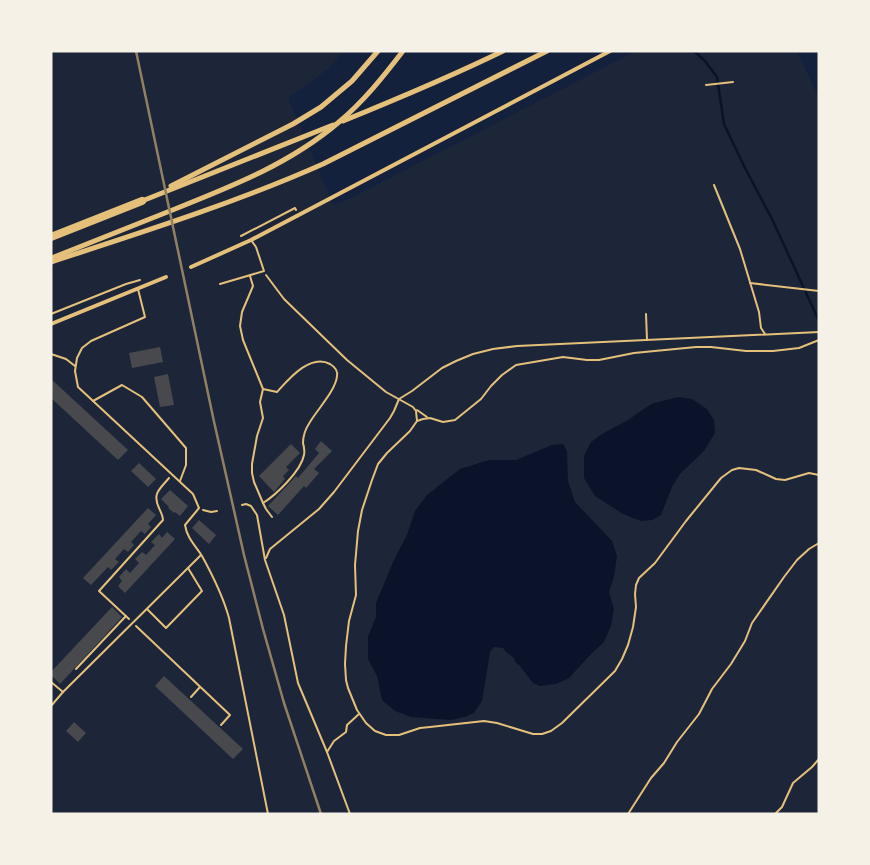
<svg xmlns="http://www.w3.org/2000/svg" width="870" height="865" font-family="Literata,serif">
  <rect width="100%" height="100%" fill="#14213d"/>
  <path fill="#1d2539" d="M51 51H344L328 69 288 98 333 205 349 199 636 51H797L819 98V814H51Z"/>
  <g fill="#0b132b">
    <path d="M678 397 692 399 707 409 714 420 715 433 704 451 680 474 672 487 661 515 652 520 641 521 623 514 595 496 584 478V456L591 442 602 434 628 420 651 404Z"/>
    <path d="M563 444 567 451 568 481 575 502 612 541 617 556 614 577 609 592 614 609 611 626 604 642 592 653 569 678 556 684 540 686 533 683 520 666 515 662 514 658 506 652 503 648 494 647 490 652 482 701 474 713 464 717 451 720 411 717 395 711 382 700 377 676 368 659V637L376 617V603L394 560 407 535 415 511 427 495 460 469 489 460H516L552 445Z"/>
  </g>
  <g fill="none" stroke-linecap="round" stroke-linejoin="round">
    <path stroke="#0b132b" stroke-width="2.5" d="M694 51 705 61 717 77 724 124 744 166 772 219 819 321"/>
  </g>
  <g fill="#48494c">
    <path d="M160 347 163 362 132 368 129 353Z"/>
    <path d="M168 374 174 405 160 407 154 377Z"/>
    <path d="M51 379 128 450 118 460 51 398Z"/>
    <path d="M321 441 332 451 314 469 319 473 306 488 304 486 278 515 268 506 296 476 298 478 319 453 315 449Z"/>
    <path d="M291 444 300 453 286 467 289 470 283 476 285 479 274 492 259 476Z"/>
    <path d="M139 463 156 479 148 487 131 471Z"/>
    <path d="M170 490 188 506 180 516 175 512 174 513 168 508 169 507 161 499Z"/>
    <path d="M148 508 156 515 148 524 151 527 145 534 141 531 131 542 134 545 128 552 124 549 115 559 119 562 111 570 108 567 91 585 83 578Z"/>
    <path d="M199 520 216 535 209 544 192 528Z"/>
    <path d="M167 532 175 539 125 593 118 586 122 581 119 577 126 569 130 573 139 563 135 559 142 552 146 555 155 545 151 542 159 534 162 538Z"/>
    <path d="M112 607 122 617 60 684 51 675V672Z"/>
    <path d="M164 676 243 749 233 759 155 686Z"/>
    <path d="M74 722 86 733 78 742 66 731Z"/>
  </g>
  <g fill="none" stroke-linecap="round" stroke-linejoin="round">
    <g stroke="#e5c07b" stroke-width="2">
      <path d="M706 85 733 82"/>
      <path d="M714 185 740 249 759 312 761 328 765 334"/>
      <path d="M241 236 295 208 296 210"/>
      <path d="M266 275 284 299 347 360 386 392 413 407 416 411 417 421"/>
      <path d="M750 283 819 291"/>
      <path d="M51 314 126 284 140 280"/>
      <path d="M646 314 647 340"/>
      <path d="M819 340 799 348 773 351H746L711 347H696L634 353 599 360H587L563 357 516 365 502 375 491 386 481 399 455 420 443 422 430 418 423 419 417 421 410 431 387 453 378 464 372 480 362 510 358 531 355 565 356 595 349 621 346 646 345 664 346 680 348 688 357 710 366 723 375 731 386 735H399L420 728 430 727 484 721 497 723 533 734H542L551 731 562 723 615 671 622 659 628 645 633 627 636 607 635 594 636 585 639 578 655 563 686 521 721 478 732 470 739 468 756 470 776 479 785 480 809 473 819 475"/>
      <path d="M399 399 412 391 442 368 456 361 473 354 493 349 517 346 819 332"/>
      <path d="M417 410 427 417"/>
      <path d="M242 505 246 504 251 506 257 515 265 560 284 615 298 683 327 752 350 814"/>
      <path d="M203 510 211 512 217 511"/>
      <path d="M266 558 270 549 319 509 334 492 390 418 394 411 399 399"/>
      <path d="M129 619 99 591 163 520C163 515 161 513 159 508 152 493 160 489 169 478"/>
      <path d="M136 626 230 715 221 725"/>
      <path d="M76 669 126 616"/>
      <path d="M191 697 200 687"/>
      <path d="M327 752 334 741 346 732 347 725 359 714"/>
      <path d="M628 814 651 778 664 763 677 742 699 714 712 689 731 664 745 641 752 623 784 577 797 560 809 549 819 543"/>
      <path d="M775 814 782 807 793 783 812 767 819 759"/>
    </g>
    <g stroke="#e5c07b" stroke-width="2">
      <path d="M250 276 253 286 242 312 240 326 243 340 263 389 260 402 263 418 257 436 252 464V473L254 482 263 503 266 509 272 517"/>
      <path d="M220 284 264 271 256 247 251 240"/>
      <path d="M138 289 145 317 91 341 82 348 77 358 75 371 78 387 193 494 199 508 185 525C187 538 195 545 202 556 213 576 223 596 229 618L268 814"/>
      <path d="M51 354 66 359 75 366"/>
      <path d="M93 401 122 385 142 397 186 448V465L180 481"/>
      <path d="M263 503C276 495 301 471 304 455 305 451 304 447 303 443 303 436 306 428 310 422 317 410 336 390 337 376 338 371 335 367 330 364 310 353 288 380 277 392L263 389"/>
      <path d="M147 609 166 628 202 591 188 568"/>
      <path d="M51 682 63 692"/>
      <path d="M51 706 63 692 201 555"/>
    </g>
    <g stroke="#e5c07b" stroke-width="4">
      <path d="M191 267 251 240 610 51"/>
      <path d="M51 324 166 277"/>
    </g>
    <g stroke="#e5c07b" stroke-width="5">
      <path d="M343 121C397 99 450 77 503 51"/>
      <path d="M171 186 293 124 321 107 352 81 378 51"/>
      <path d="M142 201 333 125"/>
      <path d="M54 257C95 241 135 225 175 209 233 186 291 163 339 122 364 101 383 77 403 51"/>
      <path d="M51 262C143 232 235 203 323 164L547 51"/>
    </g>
    <path stroke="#e5c07b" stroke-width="8" d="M51 237 142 201"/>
    <path stroke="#918062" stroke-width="2.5" d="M136 51 213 417 244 555 263 629 284 703 321 814"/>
  </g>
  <rect width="870" height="865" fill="none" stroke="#f6f1e7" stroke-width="105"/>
</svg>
